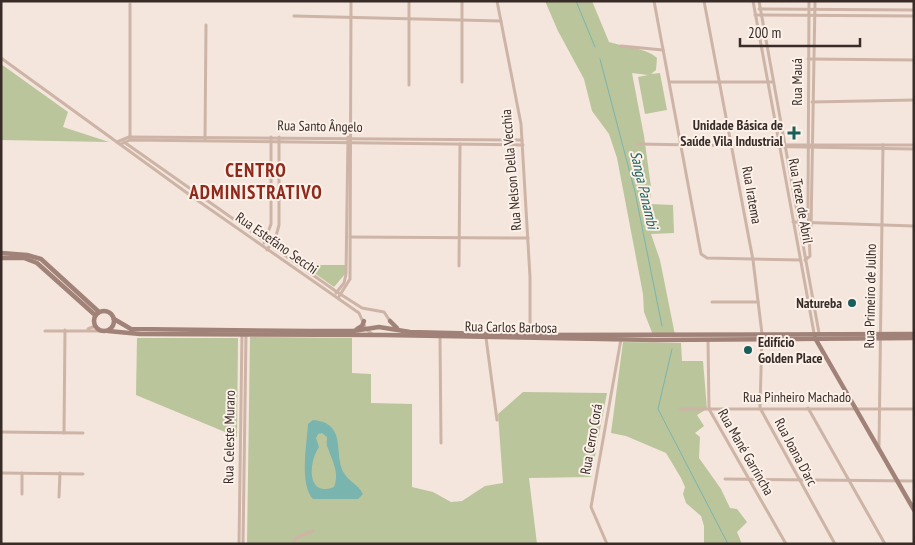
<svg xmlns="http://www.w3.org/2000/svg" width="915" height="545" font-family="'PT Sans Narrow',sans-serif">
  <rect width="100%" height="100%" fill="#f4e6dc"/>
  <g fill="#bbc59b">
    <path d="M545 1H592L609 42C622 46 649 49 657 58L656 70 651 74 660 73 667 110 645 114 638 77 648 75 632 73 644 136 651 187 650 204 673 205 674 233 651 234 660 260 675 335H653L644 312 643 294 617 158 609 134 592 111 584 79 558 31Z"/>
    <path d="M1 64 68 112 63 127 109 142 1 140Z"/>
    <path d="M303 265H345V274L334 287Z"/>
    <path d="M250 337 352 338V373L371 374V403L412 404V487L433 492 451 502 462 501 485 486 503 483 498 414 523 392 607 393 591 477 529 478 537 544H247Z"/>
    <path d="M137 338H238L237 437 136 395Z"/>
    <path d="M623 342 681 343 682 361H703L707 409 697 415 704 426 695 433 700 437 699 458 721 489 730 508 737 509 747 522 737 532 742 544H704V526L701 516 686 503 683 494 685 487 681 478 666 453 626 436 611 433Z"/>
  </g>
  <path fill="#79b4af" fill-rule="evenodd" d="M313 420C348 423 333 454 344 473 349 482 357 483 363 494L358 499H313C299 484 307 444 308 424ZM322 433 327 437C327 441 326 446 328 448 332 461 340 473 334 487 307 498 308 463 319 447L316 438 318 434Z"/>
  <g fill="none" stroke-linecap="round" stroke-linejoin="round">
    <g stroke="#79b4af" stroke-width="1">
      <path d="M576 1 595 47"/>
      <path d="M600 59 635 192 662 326"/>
      <path d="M672 349 658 409 728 544"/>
    </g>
    <g stroke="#cdb4a7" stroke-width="3">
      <path d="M497 1 521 124 530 277V336"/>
      <path d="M654 1 701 254 707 258 800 260"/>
      <path d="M704 1 753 260 762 334 760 408 835 544"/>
      <path d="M753 1 814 333"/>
      <path d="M759 1 819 333"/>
      <path d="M759 9 914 10"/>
      <path d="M755 15 914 16"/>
      <path d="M294 16 501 21"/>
      <path d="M621 46 663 50"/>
      <path d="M1 58 194 198 359 313 366 329 372 334"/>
      <path d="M808 59 914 60"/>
      <path d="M462 82V1"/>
      <path d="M670 82H773"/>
      <path d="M409 85V1"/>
      <path d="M812 102 914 100"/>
      <path d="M130 138V4"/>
      <path d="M205 139 206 25"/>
      <path d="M117 142 129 137 522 140"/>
      <path d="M124 142 337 292 362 308 384 312 390 321"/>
      <path d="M121 144 130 140 523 145"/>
      <path d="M637 144 914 149"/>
      <path d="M777 145H914"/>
      <path d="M793 222 914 226"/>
      <path d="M811 228 815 1"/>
      <path d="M350 237 528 238"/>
      <path d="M264 243 271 224V137"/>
      <path d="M267 250 276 236 279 225V137"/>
      <path d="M805 260 810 256 808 209 809 1"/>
      <path d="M459 266 460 144"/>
      <path d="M336 293 344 283 346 274 348 137"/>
      <path d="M338 298 350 279 351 1"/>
      <path d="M712 302H758"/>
      <path d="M88 329 95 326"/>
      <path d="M45 331H100"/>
      <path d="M440 337 441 443"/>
      <path d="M486 338 497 420"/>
      <path d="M708 340 709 409 786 544"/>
      <path d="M808 408 885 544"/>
      <path d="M680 409H914"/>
      <path d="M1 432 83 433"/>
      <path d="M64 433 65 330"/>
      <path d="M879 447 883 145"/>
      <path d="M1 473 83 474"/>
      <path d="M725 479 914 481"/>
      <path d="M22 494V473"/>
      <path d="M59 497 60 473"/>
      <path d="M239 544 242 334"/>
      <path d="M243 544 246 334"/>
      <path d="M293 544 296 538 313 531"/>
      <path d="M607 544 591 507 621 339"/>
    </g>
    <g stroke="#a18278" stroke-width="4.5">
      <path d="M1 253 27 255 41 259 99 312"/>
      <path d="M1 258H24L37 263 95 315"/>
      <circle cx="104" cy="321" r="10"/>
      <path d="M114 319 131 329 309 331H353L379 327 410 332 529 335 914 334"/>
      <path d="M390 321 397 328"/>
      <path d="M357 329 362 326 364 321"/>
      <path d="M108 331 140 334 385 335 655 340 914 338"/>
      <path d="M815 338 914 510"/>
    </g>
  </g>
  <g fill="#1a5e5b" stroke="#fbf1e9" stroke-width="2">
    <path d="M791.5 125.5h5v5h5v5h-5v5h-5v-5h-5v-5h5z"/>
    <circle cx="852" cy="303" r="5"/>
    <circle cx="748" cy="350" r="5"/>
  </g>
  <g text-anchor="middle" stroke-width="4" stroke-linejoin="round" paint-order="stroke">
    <g font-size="14" fill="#392c28" stroke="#fbf1e9">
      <text transform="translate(797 82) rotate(-90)" y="5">Rua Mauá</text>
      <text transform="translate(320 126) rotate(1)" y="5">Rua Santo Ângelo</text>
      <text transform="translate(511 170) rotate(-95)" y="5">Rua Nelson Della Vecchia</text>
      <text transform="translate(752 195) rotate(80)" y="5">Rua Iratema</text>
      <text transform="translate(801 201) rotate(80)" y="5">Rua Treze de Abril</text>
      <text transform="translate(277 243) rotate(35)" y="5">Rua Estefáno Secchi</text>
      <text transform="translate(870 296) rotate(-89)" y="5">Rua Primeiro de Julho</text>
      <text transform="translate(511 327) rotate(1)" y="5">Rua Carlos Barbosa</text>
      <text x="797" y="402">Rua Pinheiro Machado</text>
      <text transform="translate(229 437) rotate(-89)" y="5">Rua Celeste Muraro</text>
      <text transform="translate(591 439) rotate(-80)" y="5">Rua Cerro Corá</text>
      <text transform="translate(746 452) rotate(60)" y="5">Rua Mané Garrincha</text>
      <text transform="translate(796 452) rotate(62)" y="5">Rua Joana D'arc</text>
    </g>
    <g font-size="14" font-weight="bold" fill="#392c28" stroke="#fbf1e9" text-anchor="end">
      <text x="783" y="130">Unidade Básica de<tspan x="783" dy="16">Saúde Vila Industrial</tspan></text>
      <text x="842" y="308">Natureba</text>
      <text x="758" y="347" text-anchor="start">Edifício<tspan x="758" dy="16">Golden Place</tspan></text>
    </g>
    <g font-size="15" font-style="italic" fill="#1a5e5b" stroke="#fbf1e9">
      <text transform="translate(644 190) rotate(77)" y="5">Sanga Panambi</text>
    </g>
    <g font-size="19" font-weight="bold" letter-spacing="1" fill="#8f291b" stroke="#fbf1e9">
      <text x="256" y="177">CENTRO<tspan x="256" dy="22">ADMINISTRATIVO</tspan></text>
    </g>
  </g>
  <rect width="915" height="545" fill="none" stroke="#392c28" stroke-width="5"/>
  <path d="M740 38v8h120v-8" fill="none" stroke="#392c28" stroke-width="2.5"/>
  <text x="748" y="38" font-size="15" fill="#392c28" stroke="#fbf1e9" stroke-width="4" paint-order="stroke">200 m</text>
</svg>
